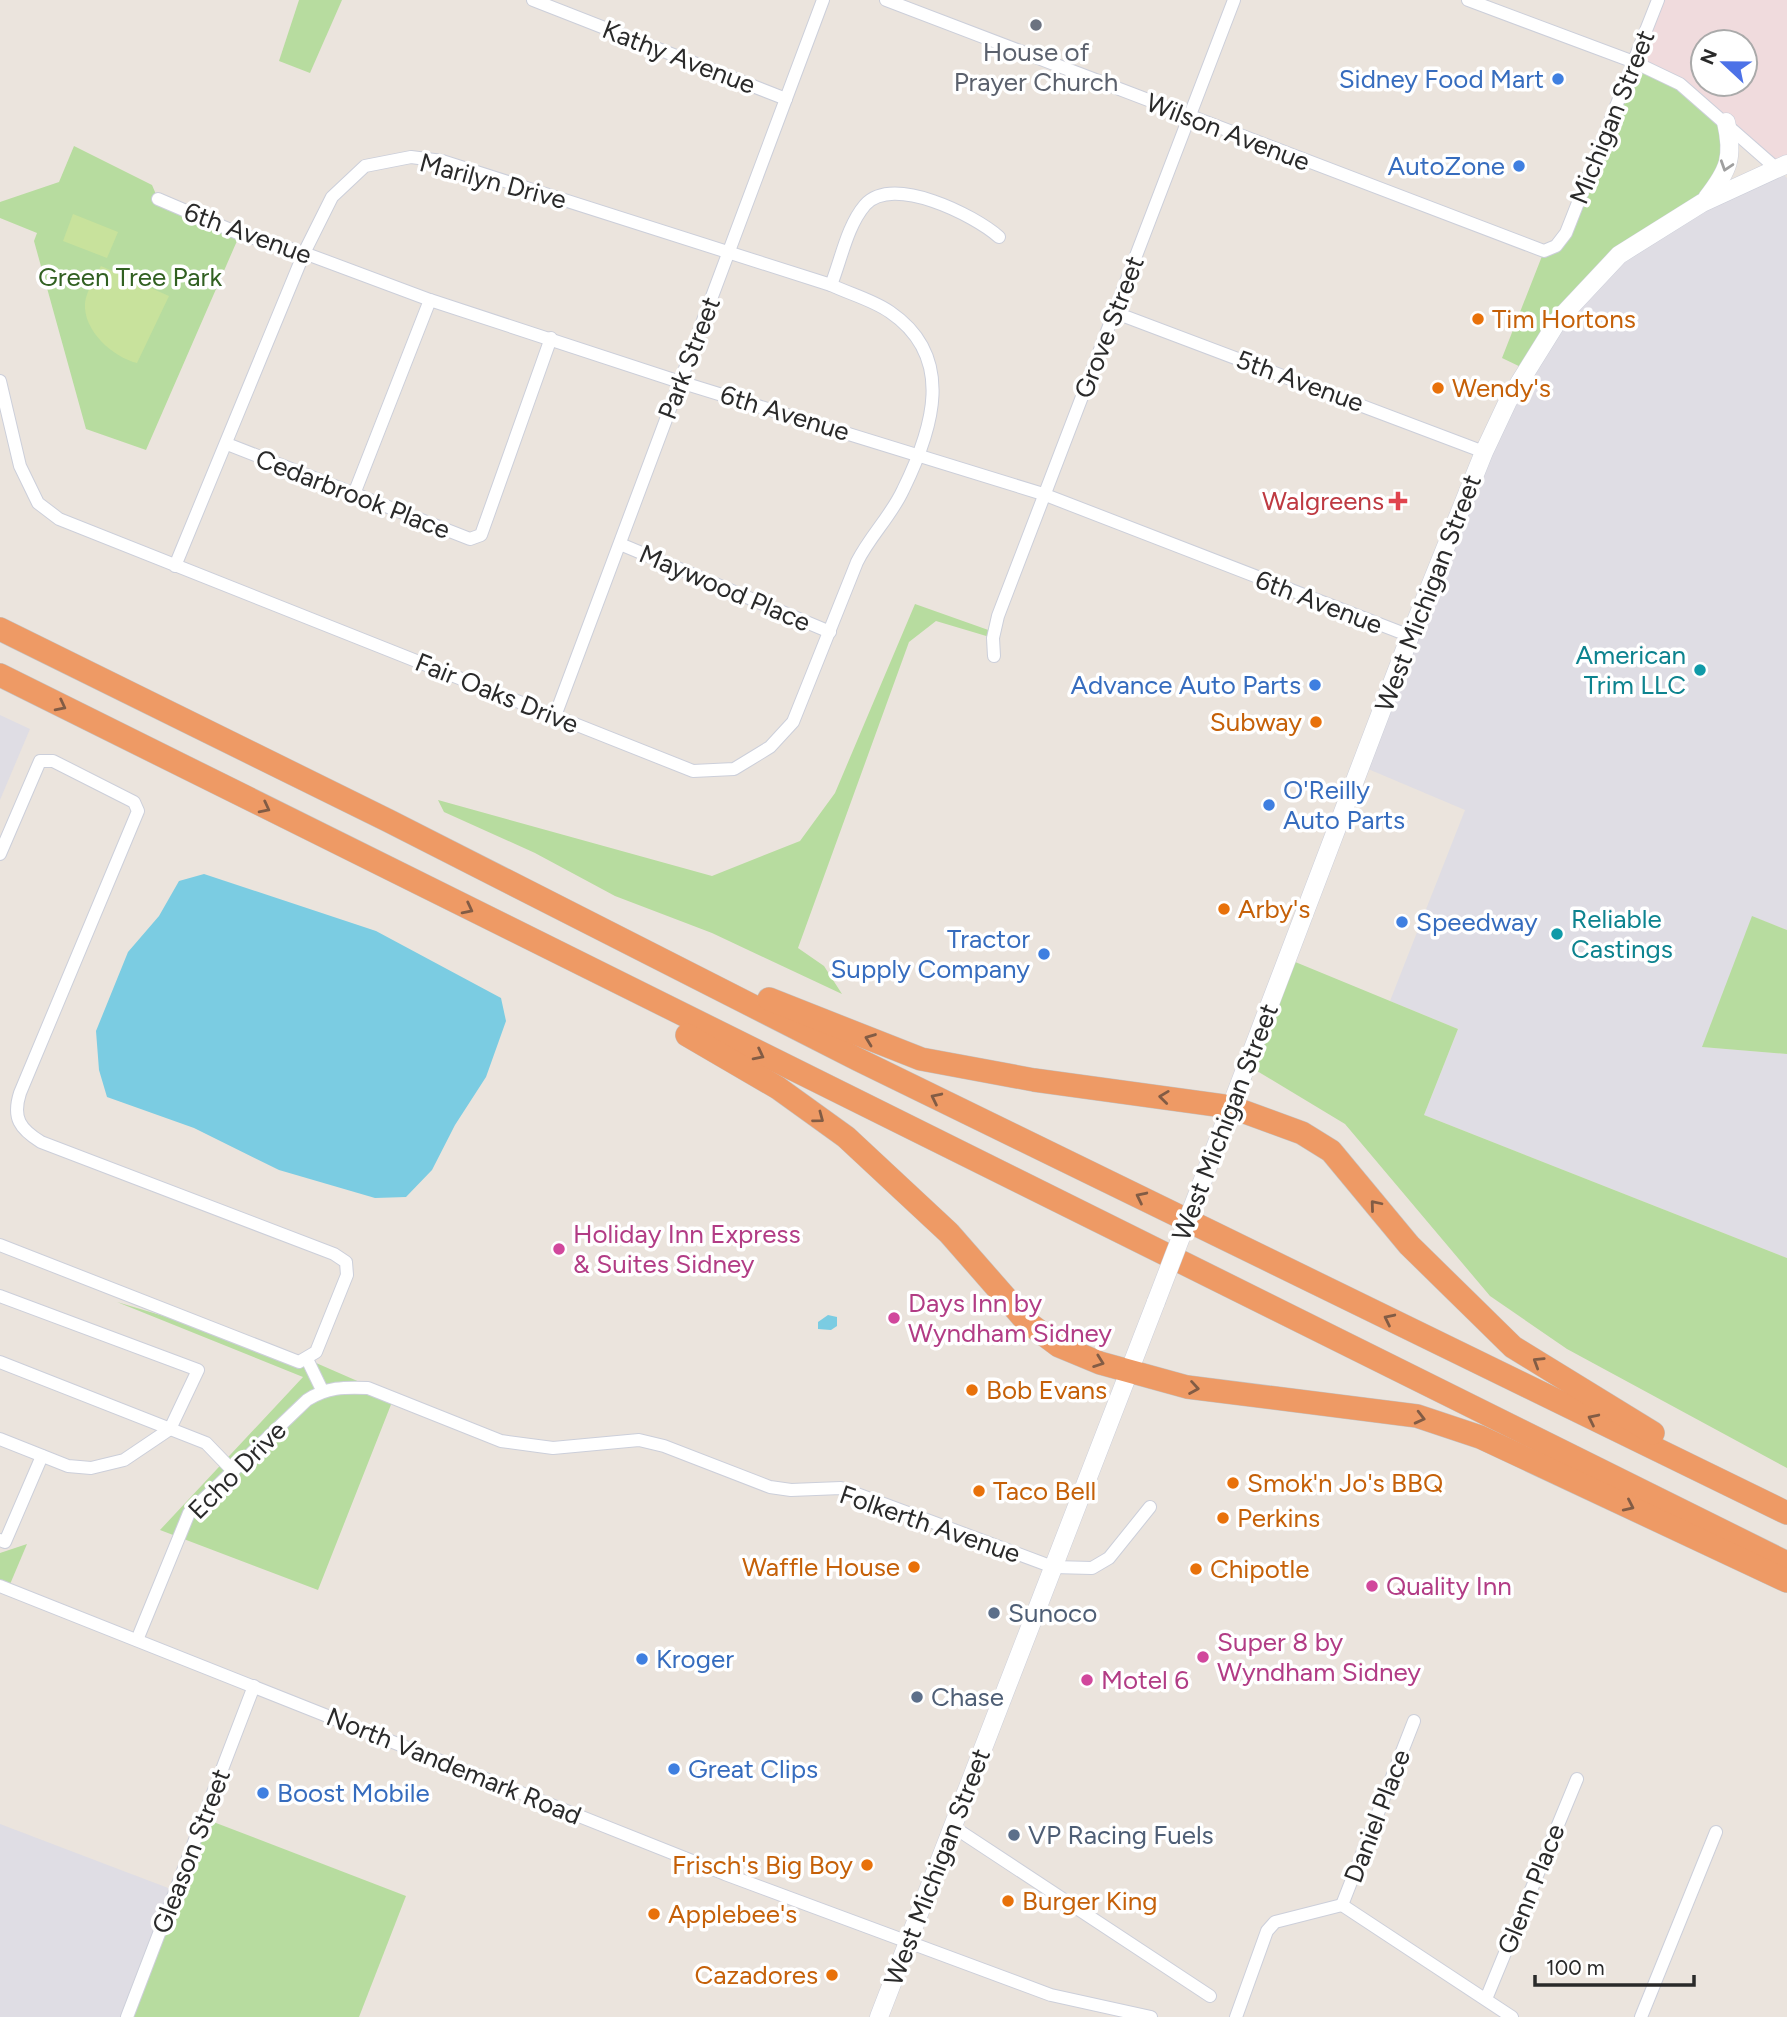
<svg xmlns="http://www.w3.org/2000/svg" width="1787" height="2017" font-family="Figtree,sans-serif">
  <rect width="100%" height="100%" fill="#ebe4dd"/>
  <g fill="#dfdde4">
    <path d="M1777 169 1787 178V930L1753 917 1703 1047 1787 1054V1258L1424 1115 1458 1029 1390 1001 1465 810 1361 766 1527 370 1619 255Z"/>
    <path d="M0 715 30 729 0 800Z"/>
    <path d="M0 1824 176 1891 127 2017H0Z"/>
  </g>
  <path fill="#f0dbdd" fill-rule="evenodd" d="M1658 0H1787V164L1777 169 1634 62ZM1703 42H1745V84H1703Z"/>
  <g fill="#b7dc9f">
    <path d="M299 0H342L310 73 279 61Z"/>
    <path d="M1634 62 1680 84 1726 122 1722 179 1619 256 1527 370 1502 358 1544 251 1556 246Z"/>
    <path d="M74 146 152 185 158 199 240 234 146 450 86 429 34 241 37 233 0 218V202L59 182Z"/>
    <path d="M915 604 994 632 993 638 936 621 909 642 798 948 824 966 842 994 712 933 615 896 535 853 444 812 438 800 712 876 800 841 835 793Z"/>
    <path d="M1752 916 1787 930V1054L1702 1047Z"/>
    <path d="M1288 959 1458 1029 1424 1115 1787 1258V1468L1567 1349 1490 1296 1345 1124 1247 1065Z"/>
    <path d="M117 1302 307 1359 394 1397 318 1590 160 1530 303 1377Z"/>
    <path d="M27 1544 8 1589 0 1586V1553Z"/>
    <path d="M203 1818 406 1896 359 2017H128Z"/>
  </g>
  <g fill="#c8e29c">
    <path d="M73 214 118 232 107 258 63 241Z"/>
    <path d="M101 266 169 296 137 363C113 357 83 331 85 303 86 292 96 276 101 266Z"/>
  </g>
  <g fill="#7bcce2">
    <path d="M204 874 376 931 501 998 506 1021 486 1077 455 1125 432 1170 406 1197 375 1198 279 1170 194 1128 107 1097 99 1070 96 1031 128 952 159 916 179 881Z"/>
    <path d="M828 1315 837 1317V1326L831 1330 818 1329V1322Z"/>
  </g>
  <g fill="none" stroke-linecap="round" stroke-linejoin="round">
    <defs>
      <g id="minor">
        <path d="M533 0 786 99"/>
        <path d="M886 0 1544 251 1556 246 1566 233 1658 0"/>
        <path d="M1468 0 1634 62 1680 84 1777 169"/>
        <path d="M158 199 240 234 304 253 430 300 680 382 1043 494 1410 636"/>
        <path d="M831 285C841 260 847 226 865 205 893 174 974 215 999 237"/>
        <path d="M1116 313 1484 452"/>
        <path d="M0 381 20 466 38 503 59 519 693 771 734 769 770 747 793 722 857 562C870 536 891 516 903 490 933 429 956 357 890 312 873 300 850 294 831 285L442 161 411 157 365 166 332 197 304 253 175 566"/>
        <path d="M227 444 470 539 481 535 551 338"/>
        <path d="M354 494 430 300"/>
        <path d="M620 544 830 632"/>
        <path d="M994 656 993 638 998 616 1234 0"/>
        <path d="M555 716 823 0"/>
        <path d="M0 854 40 761H53L134 802 138 811 20 1093C12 1118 20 1129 41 1142L334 1254 346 1262 347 1275 316 1352 299 1362 0 1245"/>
        <path d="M0 1296 198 1370 170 1429 124 1460 91 1468 68 1466 0 1439"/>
        <path d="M307 1359 322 1390"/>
        <path d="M0 1362 206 1443 233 1471"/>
        <path d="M0 1540 5 1542 42 1456"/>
        <path d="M0 1586 725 1874 1051 1995 1151 2017"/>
        <path d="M137 1640 189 1513 307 1400C327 1387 344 1387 368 1388L501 1441 553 1448 639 1440 664 1446 770 1487 791 1490 841 1488 1053 1567 1092 1568 1109 1558 1150 1507"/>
        <path d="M952 1826 1210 1996"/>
        <path d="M1342 1905 1512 2017"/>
        <path d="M1342 1905 1414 1721"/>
        <path d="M1486 1999 1577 1779"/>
        <path d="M127 2017 254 1686"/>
        <path d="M1236 2017 1267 1931 1275 1922 1342 1905"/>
        <path d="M1641 2017 1716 1832"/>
      </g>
      <g id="secondary">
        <path d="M1707 198C1729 170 1734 157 1726 122"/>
        <path d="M1201 1185 1410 636 1484 452 1508 401 1559 319 1619 255 1702 203 1787 164"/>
        <path d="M879 2017 1156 1302"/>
      </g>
      <g id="motorway">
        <path d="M0 629 389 821 859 1060 1787 1513"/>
        <path d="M0 675 1787 1563"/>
        <path d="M769 999 921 1059 1034 1080 1231 1107 1302 1133 1331 1151 1409 1245 1513 1347 1653 1433"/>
        <path d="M687 1035 778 1088 846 1137 949 1233 1027 1322 1059 1346 1100 1363 1187 1387 1417 1416 1480 1437 1787 1581"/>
      </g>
    </defs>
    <use href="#minor" stroke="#cccfda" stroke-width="14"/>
    <use href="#secondary" stroke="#cccfda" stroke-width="19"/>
    <use href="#motorway" stroke="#c3c3c3" stroke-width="24"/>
    <use href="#minor" stroke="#fff" stroke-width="12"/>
    <use href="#secondary" stroke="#fff" stroke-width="18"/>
    <use href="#motorway" stroke="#ee9a65" stroke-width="23"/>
    <defs>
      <path id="secondary-bridge" d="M1156 1302 1201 1185"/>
    </defs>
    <use href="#secondary-bridge" stroke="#cccfda" stroke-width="19" stroke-linecap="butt"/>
    <use href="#secondary-bridge" stroke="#fff" stroke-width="18"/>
  </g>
  <defs><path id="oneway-chevron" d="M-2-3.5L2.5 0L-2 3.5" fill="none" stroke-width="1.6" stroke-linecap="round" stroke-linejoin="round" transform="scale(1.75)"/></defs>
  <use stroke="#9f9f9f" href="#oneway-chevron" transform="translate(1726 166) rotate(108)"/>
  <g stroke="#825c45">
    <use href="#oneway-chevron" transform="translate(61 706) rotate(27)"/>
    <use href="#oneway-chevron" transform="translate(265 808) rotate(27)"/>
    <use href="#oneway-chevron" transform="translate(468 909) rotate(27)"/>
    <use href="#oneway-chevron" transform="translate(870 1039) rotate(-159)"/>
    <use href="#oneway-chevron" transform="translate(759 1055) rotate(27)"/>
    <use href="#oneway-chevron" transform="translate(1164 1097) rotate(-173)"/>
    <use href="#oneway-chevron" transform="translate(936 1098) rotate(-154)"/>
    <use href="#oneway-chevron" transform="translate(819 1118) rotate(37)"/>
    <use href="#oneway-chevron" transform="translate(1141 1197) rotate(-154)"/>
    <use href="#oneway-chevron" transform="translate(1375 1205) rotate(-130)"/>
    <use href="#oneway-chevron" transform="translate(1389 1319) rotate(-154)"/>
    <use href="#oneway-chevron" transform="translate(1099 1362) rotate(20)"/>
    <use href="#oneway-chevron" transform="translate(1538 1362) rotate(-148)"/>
    <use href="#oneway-chevron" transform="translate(1194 1388) rotate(9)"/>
    <use href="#oneway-chevron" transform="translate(1420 1418) rotate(14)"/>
    <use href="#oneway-chevron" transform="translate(1593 1419) rotate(-154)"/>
    <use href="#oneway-chevron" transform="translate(1629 1506) rotate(25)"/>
  </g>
  <circle fill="#6b7280" stroke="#fff" stroke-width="2.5" cx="1036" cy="25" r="7"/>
  <g fill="#3f7fe0" stroke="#fff" stroke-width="2.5">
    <circle cx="1558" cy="79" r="7"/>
    <circle cx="1519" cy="166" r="7"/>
    <circle cx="1315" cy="685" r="7"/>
    <circle cx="1269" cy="805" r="7"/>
    <circle cx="1402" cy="922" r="7"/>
    <circle cx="1044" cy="954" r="7"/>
    <circle cx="642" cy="1659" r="7"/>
    <circle cx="674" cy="1769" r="7"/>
    <circle cx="263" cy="1793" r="7"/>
  </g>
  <g fill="#e8710a" stroke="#fff" stroke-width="2.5">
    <circle cx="1478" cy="319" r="7"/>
    <circle cx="1438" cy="388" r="7"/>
    <circle cx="1316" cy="722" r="7"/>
    <circle cx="1224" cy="909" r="7"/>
    <circle cx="972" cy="1390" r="7"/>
    <circle cx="1233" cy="1483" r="7"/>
    <circle cx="979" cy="1491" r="7"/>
    <circle cx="1223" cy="1518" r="7"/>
    <circle cx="914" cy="1567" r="7"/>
    <circle cx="1196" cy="1569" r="7"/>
    <circle cx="867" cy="1865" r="7"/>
    <circle cx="1008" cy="1901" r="7"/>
    <circle cx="654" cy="1914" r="7"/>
    <circle cx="832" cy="1975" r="7"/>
  </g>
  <path fill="#e0444e" stroke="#fff" stroke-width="2.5" d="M1394.5 490.5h7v7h7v7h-7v7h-7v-7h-7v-7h7z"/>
  <g fill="#0f9aa8" stroke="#fff" stroke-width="2.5">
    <circle cx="1700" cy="670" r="7"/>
    <circle cx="1557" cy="934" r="7"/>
  </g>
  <g fill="#d1479c" stroke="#fff" stroke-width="2.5">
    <circle cx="559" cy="1249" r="7"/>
    <circle cx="894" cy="1318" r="7"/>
    <circle cx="1372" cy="1586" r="7"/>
    <circle cx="1203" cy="1657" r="7"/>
    <circle cx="1087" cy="1680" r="7"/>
  </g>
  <g fill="#5c6f8a" stroke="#fff" stroke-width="2.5">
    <circle cx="994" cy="1613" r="7"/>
    <circle cx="917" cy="1697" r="7"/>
    <circle cx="1014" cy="1835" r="7"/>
  </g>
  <g text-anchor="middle" stroke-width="7" stroke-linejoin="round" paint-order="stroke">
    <g font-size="26" fill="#5b616d" stroke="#fff">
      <text x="1036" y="61">House of<tspan x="1036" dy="30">Prayer Church</tspan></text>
    </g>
    <g font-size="26" fill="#2a2a2a" stroke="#fff">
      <text transform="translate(679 57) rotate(21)" y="9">Kathy Avenue</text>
      <text transform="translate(1612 117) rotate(-68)" y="9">Michigan Street</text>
      <text transform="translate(1228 132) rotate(21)" y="9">Wilson Avenue</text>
      <text transform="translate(493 181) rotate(15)" y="9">Marilyn Drive</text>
      <text transform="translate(248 233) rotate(20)" y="9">6th Avenue</text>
      <text transform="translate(1109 327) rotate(-69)" y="9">Grove Street</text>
      <text transform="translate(689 358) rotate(-69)" y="9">Park Street</text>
      <text transform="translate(1300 381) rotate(20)" y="9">5th Avenue</text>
      <text transform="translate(785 413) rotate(17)" y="9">6th Avenue</text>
      <text transform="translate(353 494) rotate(21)" y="9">Cedarbrook Place</text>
      <text transform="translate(725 588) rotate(23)" y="9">Maywood Place</text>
      <text transform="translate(1428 593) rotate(-69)" y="9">West Michigan Street</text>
      <text transform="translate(1319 602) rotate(21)" y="9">6th Avenue</text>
      <text transform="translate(497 693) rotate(22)" y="9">Fair Oaks Drive</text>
      <text transform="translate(1225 1122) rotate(-69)" y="9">West Michigan Street</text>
      <text transform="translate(237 1470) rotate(-45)" y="9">Echo Drive</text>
      <text transform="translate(930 1524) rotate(19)" y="9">Folkerth Avenue</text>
      <text transform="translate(454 1766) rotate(22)" y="9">North Vandemark Road</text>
      <text transform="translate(1377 1816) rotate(-69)" y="9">Daniel Place</text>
      <text transform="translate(191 1851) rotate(-69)" y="9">Gleason Street</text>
      <text transform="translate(937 1867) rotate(-69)" y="9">West Michigan Street</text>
      <text transform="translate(1531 1889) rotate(-68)" y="9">Glenn Place</text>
    </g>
    <g font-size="26" fill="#366cbe" stroke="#fff" text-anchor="start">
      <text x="1544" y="88" text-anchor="end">Sidney Food Mart</text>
      <text x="1505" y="175" text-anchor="end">AutoZone</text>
      <text x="1301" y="694" text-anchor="end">Advance Auto Parts</text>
      <text x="1283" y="799">O'Reilly<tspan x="1283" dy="30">Auto Parts</tspan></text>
      <text x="1416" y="931">Speedway</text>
      <text x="1030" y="948" text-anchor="end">Tractor<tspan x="1030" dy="30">Supply Company</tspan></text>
      <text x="656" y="1668">Kroger</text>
      <text x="688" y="1778">Great Clips</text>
      <text x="277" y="1802">Boost Mobile</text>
    </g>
    <g font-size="26" fill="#316021" stroke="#fff">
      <text x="130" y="286">Green Tree Park</text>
    </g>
    <g font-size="26" fill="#c56008" stroke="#fff" text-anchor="start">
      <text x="1492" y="328">Tim Hortons</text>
      <text x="1452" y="397">Wendy's</text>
      <text x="1302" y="731" text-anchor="end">Subway</text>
      <text x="1238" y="918">Arby's</text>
      <text x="986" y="1399">Bob Evans</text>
      <text x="1247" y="1492">Smok'n Jo's BBQ</text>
      <text x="993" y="1500">Taco Bell</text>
      <text x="1237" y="1527">Perkins</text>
      <text x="900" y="1576" text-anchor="end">Waffle House</text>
      <text x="1210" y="1578">Chipotle</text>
      <text x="853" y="1874" text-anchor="end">Frisch's Big Boy</text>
      <text x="1022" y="1910">Burger King</text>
      <text x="668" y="1923">Applebee's</text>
      <text x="818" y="1984" text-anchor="end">Cazadores</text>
    </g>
    <g font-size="26" fill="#be3a42" stroke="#fff" text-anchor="end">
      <text x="1384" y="510">Walgreens</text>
    </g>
    <g font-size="26" fill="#0d838f" stroke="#fff" text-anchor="end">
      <text x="1686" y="664">American<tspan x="1686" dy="30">Trim LLC</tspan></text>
      <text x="1571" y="928" text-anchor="start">Reliable<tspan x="1571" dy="30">Castings</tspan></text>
    </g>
    <g font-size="26" fill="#b23c85" stroke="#fff" text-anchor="start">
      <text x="573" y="1243">Holiday Inn Express<tspan x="573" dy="30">&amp; Suites Sidney</tspan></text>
      <text x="908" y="1312">Days Inn by<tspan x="908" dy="30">Wyndham Sidney</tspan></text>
      <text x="1386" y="1595">Quality Inn</text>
      <text x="1217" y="1651">Super 8 by<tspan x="1217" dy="30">Wyndham Sidney</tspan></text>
      <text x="1101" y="1689">Motel 6</text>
    </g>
    <g font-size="26" fill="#4e5e75" stroke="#fff" text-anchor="start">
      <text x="1008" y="1622">Sunoco</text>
      <text x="931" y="1706">Chase</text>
      <text x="1028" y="1844">VP Racing Fuels</text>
    </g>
  </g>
  <g transform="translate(1724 63) rotate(292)"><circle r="33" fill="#ffffff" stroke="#aaaaaa" stroke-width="2"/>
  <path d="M0-5L12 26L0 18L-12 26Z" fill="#4d72e7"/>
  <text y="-10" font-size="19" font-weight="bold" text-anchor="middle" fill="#2a2a2a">N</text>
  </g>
  <path d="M1535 1975v10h159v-10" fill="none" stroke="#2a2a2a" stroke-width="3.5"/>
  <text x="1546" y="1975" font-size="21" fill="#2a2a2a" stroke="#ffffff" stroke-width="5" paint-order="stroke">100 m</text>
</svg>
